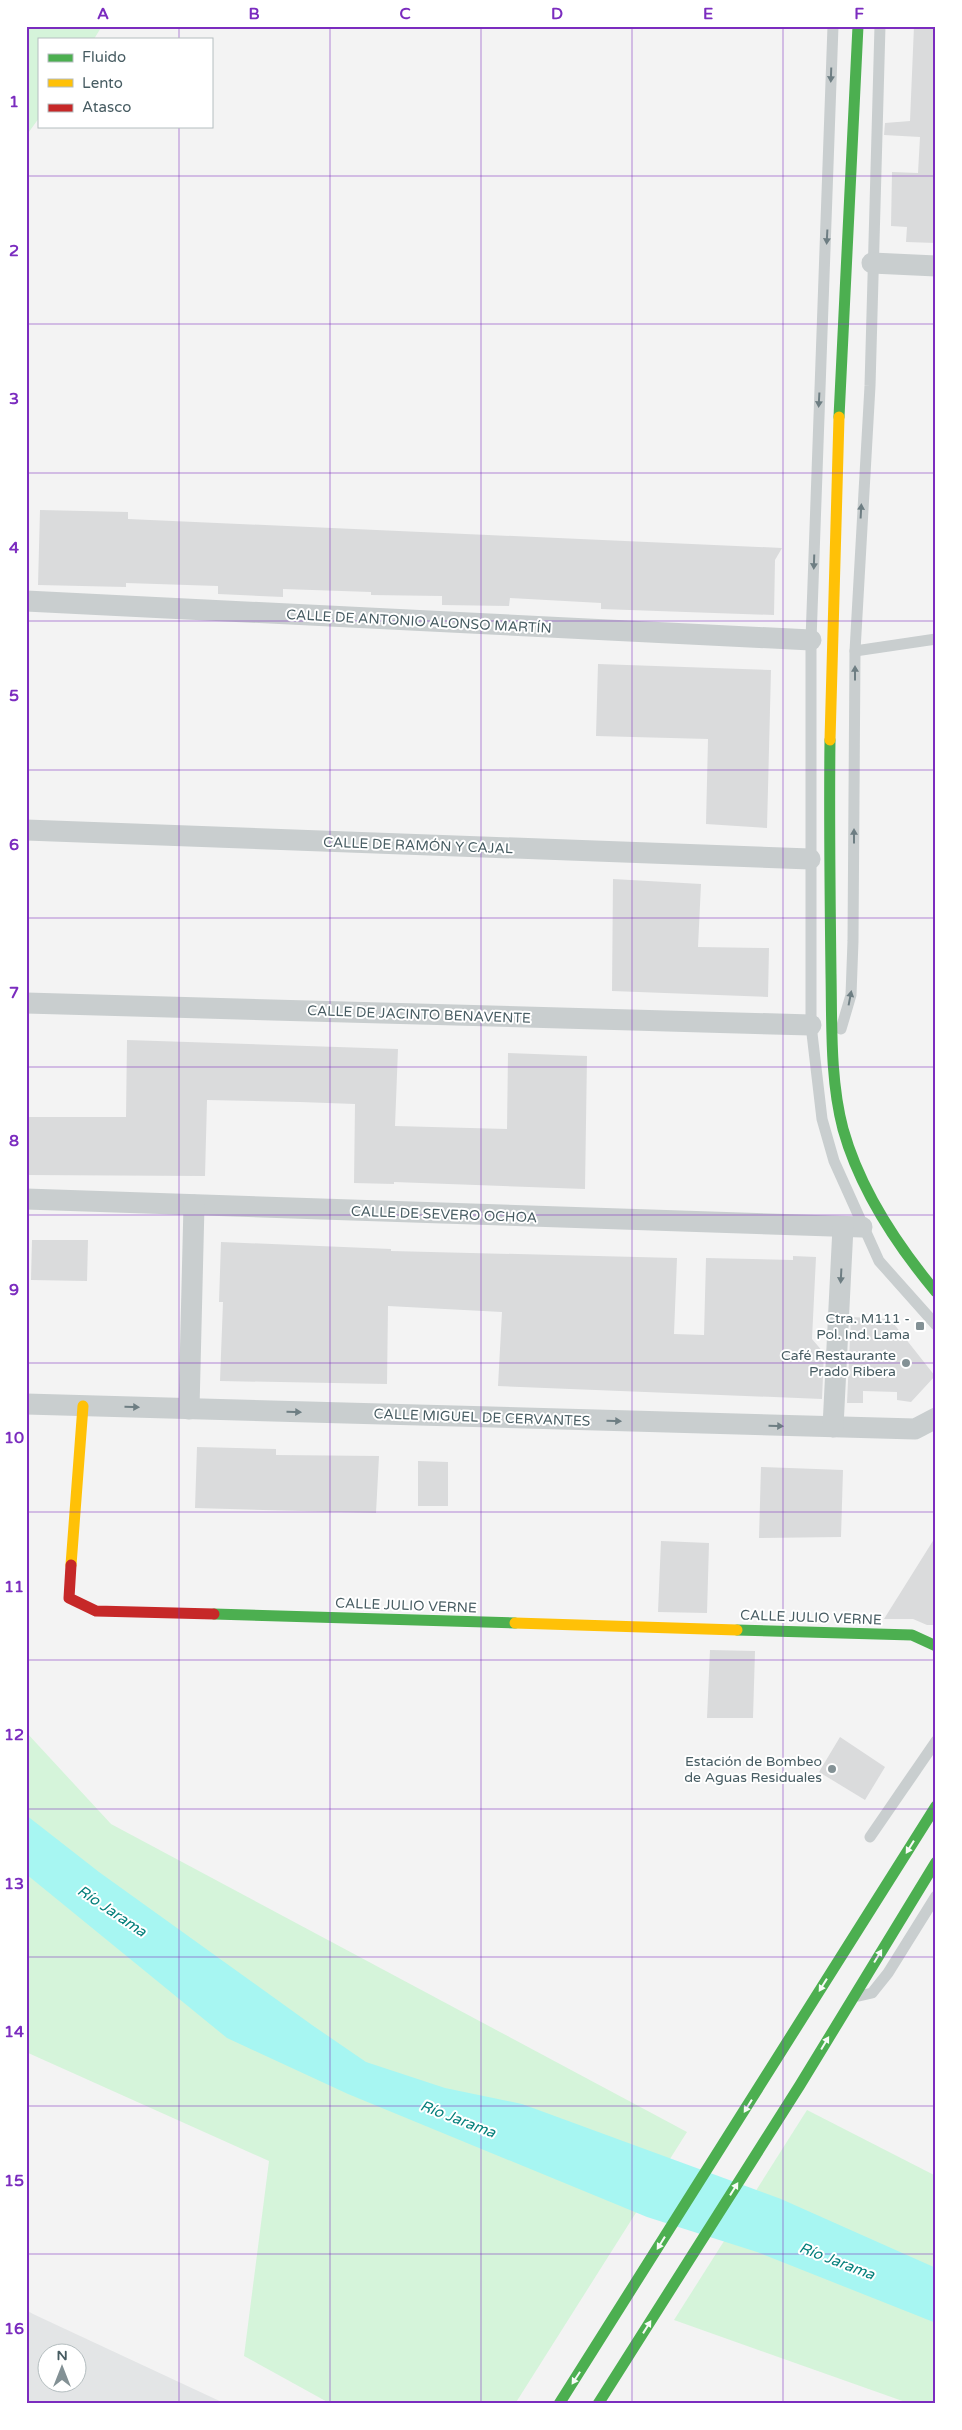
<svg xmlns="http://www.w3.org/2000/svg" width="962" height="2430" font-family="'Varela Round',sans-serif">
  <rect width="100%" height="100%" fill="#f3f3f3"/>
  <path fill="#e3e5e6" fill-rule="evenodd" d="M26 2310 33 2314 226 2404H26ZM48 2352H78V2382H48Z"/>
  <g fill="#d5f4da">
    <path d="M26 26H102L94 39H39V118L26 136Z"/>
    <path d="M26 1732 111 1824 687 2132 515 2404H331L244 2356 269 2161 26 2052Z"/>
    <path d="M807 2110 936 2176V2404H911L674 2320Z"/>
  </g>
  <path fill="#a7f6f2" d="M26 1815 99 1872 312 2025 366 2062 445 2088 522 2104 781 2199 936 2268V2323L757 2252 647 2217 348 2094 227 2038 26 1874Z"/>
  <g fill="#dadbdc">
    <path d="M914 26H936V243L906 242 907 227 891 226 892 172 918 173 920 137 884 135 885 123 910 121Z"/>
    <path d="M40 510 128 512V519L782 548 775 560 774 615 601 609V603L510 598 509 606 442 605V596L371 595V592L283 589V597L218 594V586L126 583V587L38 585Z"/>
    <path d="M598 664 771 670 767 828 706 824 708 739 596 736Z"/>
    <path d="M613 879 701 884 698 947 769 948 768 997 612 991Z"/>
    <path d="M127 1040 398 1049 395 1126 507 1129 508 1053 587 1056 585 1189 394 1182V1184L354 1183 355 1104 300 1102 207 1100 205 1176 26 1175V1117H126Z"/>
    <path d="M32 1240H88L87 1281 31 1280Z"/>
    <path d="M221 1242 391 1249V1251L677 1258 674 1334 704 1335 706 1258 793 1260V1256L816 1257 812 1339 824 1353 822 1399 498 1386 502 1312 388 1306 387 1384 220 1381 223 1302H219Z"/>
    <path d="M851 1317 890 1319 935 1376 911 1402 897 1400V1392L863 1391V1403H847Z"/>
    <path d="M197 1447 276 1449V1455L379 1456 376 1513 195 1508Z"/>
    <path d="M418 1461 448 1462V1506H418Z"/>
    <path d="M761 1467 843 1470 841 1537 759 1538Z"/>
    <path d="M936 1536V1625H927L913 1619H884Z"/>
    <path d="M661 1541 709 1543 707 1613 658 1612Z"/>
    <path d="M710 1650 755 1651 753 1718H707Z"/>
    <path d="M840 1737 885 1767 865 1800 819 1772Z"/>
  </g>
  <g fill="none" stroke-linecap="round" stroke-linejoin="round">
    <g stroke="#c9cecf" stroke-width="11">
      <path d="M833 26 811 640V1025L822 1119 834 1161 879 1261 936 1325"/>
      <path d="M855 651 936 639"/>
      <path d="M841 1029 851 995 853 941 855 651 870 386 880 26"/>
      <path d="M870 1837 936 1741"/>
      <path d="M859 1996 872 1993 888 1973 936 1896"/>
    </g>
    <g stroke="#c9cecf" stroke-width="21">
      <path d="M872 263 936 266"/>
      <path d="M26 601 811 640"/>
      <path d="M26 830 810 859"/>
      <path d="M26 1003 811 1025"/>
      <path d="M26 1199 862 1227"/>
      <path d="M26 1404 915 1429 936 1418"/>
      <path d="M189 1409 194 1205"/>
      <path d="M833 1427 843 1227"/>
    </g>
    <g stroke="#4caf50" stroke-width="11">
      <path d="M839 417 858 26"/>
      <path d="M830 740C829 818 830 896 831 974 832 1025 830 1080 843 1129 860 1190 896 1244 936 1292"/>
      <path d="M214 1614 515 1623"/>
      <path d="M737 1630 912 1635 936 1646"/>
      <path d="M559 2404 936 1806"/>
      <path d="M598 2404 800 2085 936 1862"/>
    </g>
    <g stroke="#ffc107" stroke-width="11">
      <path d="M830 740 839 417"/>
      <path d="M71 1565 83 1406"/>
      <path d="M515 1623 737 1630"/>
    </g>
    <path stroke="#c62828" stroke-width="11" d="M71 1565 69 1598 96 1611 214 1614"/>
  </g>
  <defs><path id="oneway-solid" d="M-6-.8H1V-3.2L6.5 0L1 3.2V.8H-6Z" transform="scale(1.25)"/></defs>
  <g fill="#6e7e83">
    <use href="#oneway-solid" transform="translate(831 75) rotate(92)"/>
    <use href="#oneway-solid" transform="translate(827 237) rotate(93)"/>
    <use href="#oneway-solid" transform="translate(819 400) rotate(93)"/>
    <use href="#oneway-solid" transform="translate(861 511) rotate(-87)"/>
    <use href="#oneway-solid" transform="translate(814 562) rotate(92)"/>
    <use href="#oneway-solid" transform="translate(855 673) rotate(-90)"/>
    <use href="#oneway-solid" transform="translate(854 836) rotate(-90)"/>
    <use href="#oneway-solid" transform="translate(850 998) rotate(-79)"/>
    <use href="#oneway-solid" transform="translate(841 1276) rotate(93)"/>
    <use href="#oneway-solid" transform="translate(132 1407) rotate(1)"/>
    <use href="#oneway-solid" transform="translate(294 1412) rotate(2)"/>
    <use href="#oneway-solid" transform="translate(614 1421) rotate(2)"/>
    <use href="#oneway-solid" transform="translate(776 1426) rotate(2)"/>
  </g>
  <g fill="#f6fbf6">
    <use href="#oneway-solid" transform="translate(910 1847) rotate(122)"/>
    <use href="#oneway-solid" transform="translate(878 1956) rotate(-59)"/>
    <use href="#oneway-solid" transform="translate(823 1985) rotate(122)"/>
    <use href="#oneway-solid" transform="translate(825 2043) rotate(-59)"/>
    <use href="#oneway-solid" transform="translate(748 2106) rotate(122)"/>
    <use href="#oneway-solid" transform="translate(734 2189) rotate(-58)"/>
    <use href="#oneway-solid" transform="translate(661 2243) rotate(122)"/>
    <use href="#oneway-solid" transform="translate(647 2327) rotate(-58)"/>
    <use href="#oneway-solid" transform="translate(576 2378) rotate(123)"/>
  </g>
  <path fill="none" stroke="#7b2cbf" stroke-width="1" stroke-opacity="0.55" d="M179 26V39M330 26V2404M481 26V2404M632 26V2404M783 26V2404M179 126V2404M26 176H936M26 324H936M26 473H936M26 621H936M26 770H936M26 918H936M26 1067H936M26 1215H936M26 1363H936M26 1512H936M26 1660H936M26 1809H936M26 1957H936M26 2106H936M26 2254H936"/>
  <g fill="#839195" stroke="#fff" stroke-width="2">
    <rect x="915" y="1321" width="10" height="10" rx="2.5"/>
    <circle cx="906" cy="1363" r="5"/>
    <circle cx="832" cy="1769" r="5"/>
  </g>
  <g text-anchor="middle" stroke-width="4" stroke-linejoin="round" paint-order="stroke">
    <g font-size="14" fill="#475c62" stroke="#fff">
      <text transform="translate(419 621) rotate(3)" y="5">CALLE DE ANTONIO ALONSO MARTÍN</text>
      <text transform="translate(418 845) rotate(2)" y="5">CALLE DE RAMÓN Y CAJAL</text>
      <text transform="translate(419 1014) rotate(2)" y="5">CALLE DE JACINTO BENAVENTE</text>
      <text transform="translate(444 1214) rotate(2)" y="5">CALLE DE SEVERO OCHOA</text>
      <text transform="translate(482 1417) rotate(2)" y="5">CALLE MIGUEL DE CERVANTES</text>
      <text transform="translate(406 1605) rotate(2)" y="5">CALLE JULIO VERNE</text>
      <text transform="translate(811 1617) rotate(2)" y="5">CALLE JULIO VERNE</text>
    </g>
    <g font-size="14" fill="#475c62" stroke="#fff" text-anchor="end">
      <text x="910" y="1323">Ctra. M111 -<tspan x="910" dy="16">Pol. Ind. Lama</tspan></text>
      <text x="896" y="1360">Café Restaurante<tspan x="896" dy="16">Prado Ribera</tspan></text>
      <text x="822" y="1766">Estación de Bombeo<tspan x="822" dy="16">de Aguas Residuales</tspan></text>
    </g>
    <g font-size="15" font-style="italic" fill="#06807c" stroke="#fff">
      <text transform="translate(112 1911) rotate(34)" y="5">Río Jarama</text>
      <text transform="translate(458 2119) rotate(21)" y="5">Río Jarama</text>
      <text transform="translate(837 2261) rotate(21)" y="5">Río Jarama</text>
    </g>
  </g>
  <rect width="962" height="2430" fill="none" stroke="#ffffff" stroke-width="55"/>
  <rect x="38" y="38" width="175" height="90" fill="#ffffff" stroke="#b5bec0"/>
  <rect x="48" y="54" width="25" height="8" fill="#4caf50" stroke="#b5bec0"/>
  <text x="82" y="62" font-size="15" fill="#475c62">Fluido</text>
  <rect x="48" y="79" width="25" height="8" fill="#ffc107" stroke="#b5bec0"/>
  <text x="82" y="88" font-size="15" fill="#475c62">Lento</text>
  <rect x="48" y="104" width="25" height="8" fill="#c62828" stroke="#b5bec0"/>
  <text x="82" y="112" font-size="15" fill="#475c62">Atasco</text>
  <g transform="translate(62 2368)"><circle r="24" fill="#ffffff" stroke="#b5bec0"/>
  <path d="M0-4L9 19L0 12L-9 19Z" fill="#839195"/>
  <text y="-8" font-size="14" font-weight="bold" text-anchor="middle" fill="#475c62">N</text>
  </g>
  <rect x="28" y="28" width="906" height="2374" fill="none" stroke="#7b2cbf" stroke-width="2"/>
  <g font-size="16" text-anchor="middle" font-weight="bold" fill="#7b2cbf">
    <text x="103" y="19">A</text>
    <text x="254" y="19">B</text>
    <text x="405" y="19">C</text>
    <text x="557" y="19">D</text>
    <text x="708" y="19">E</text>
    <text x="859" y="19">F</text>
    <text x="14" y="107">1</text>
    <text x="14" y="256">2</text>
    <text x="14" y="404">3</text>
    <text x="14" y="553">4</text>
    <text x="14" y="701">5</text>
    <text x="14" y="850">6</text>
    <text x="14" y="998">7</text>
    <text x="14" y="1146">8</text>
    <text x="14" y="1295">9</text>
    <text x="14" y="1443">10</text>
    <text x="14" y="1592">11</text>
    <text x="14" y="1740">12</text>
    <text x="14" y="1889">13</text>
    <text x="14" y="2037">14</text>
    <text x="14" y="2186">15</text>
    <text x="14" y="2334">16</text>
  </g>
</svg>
